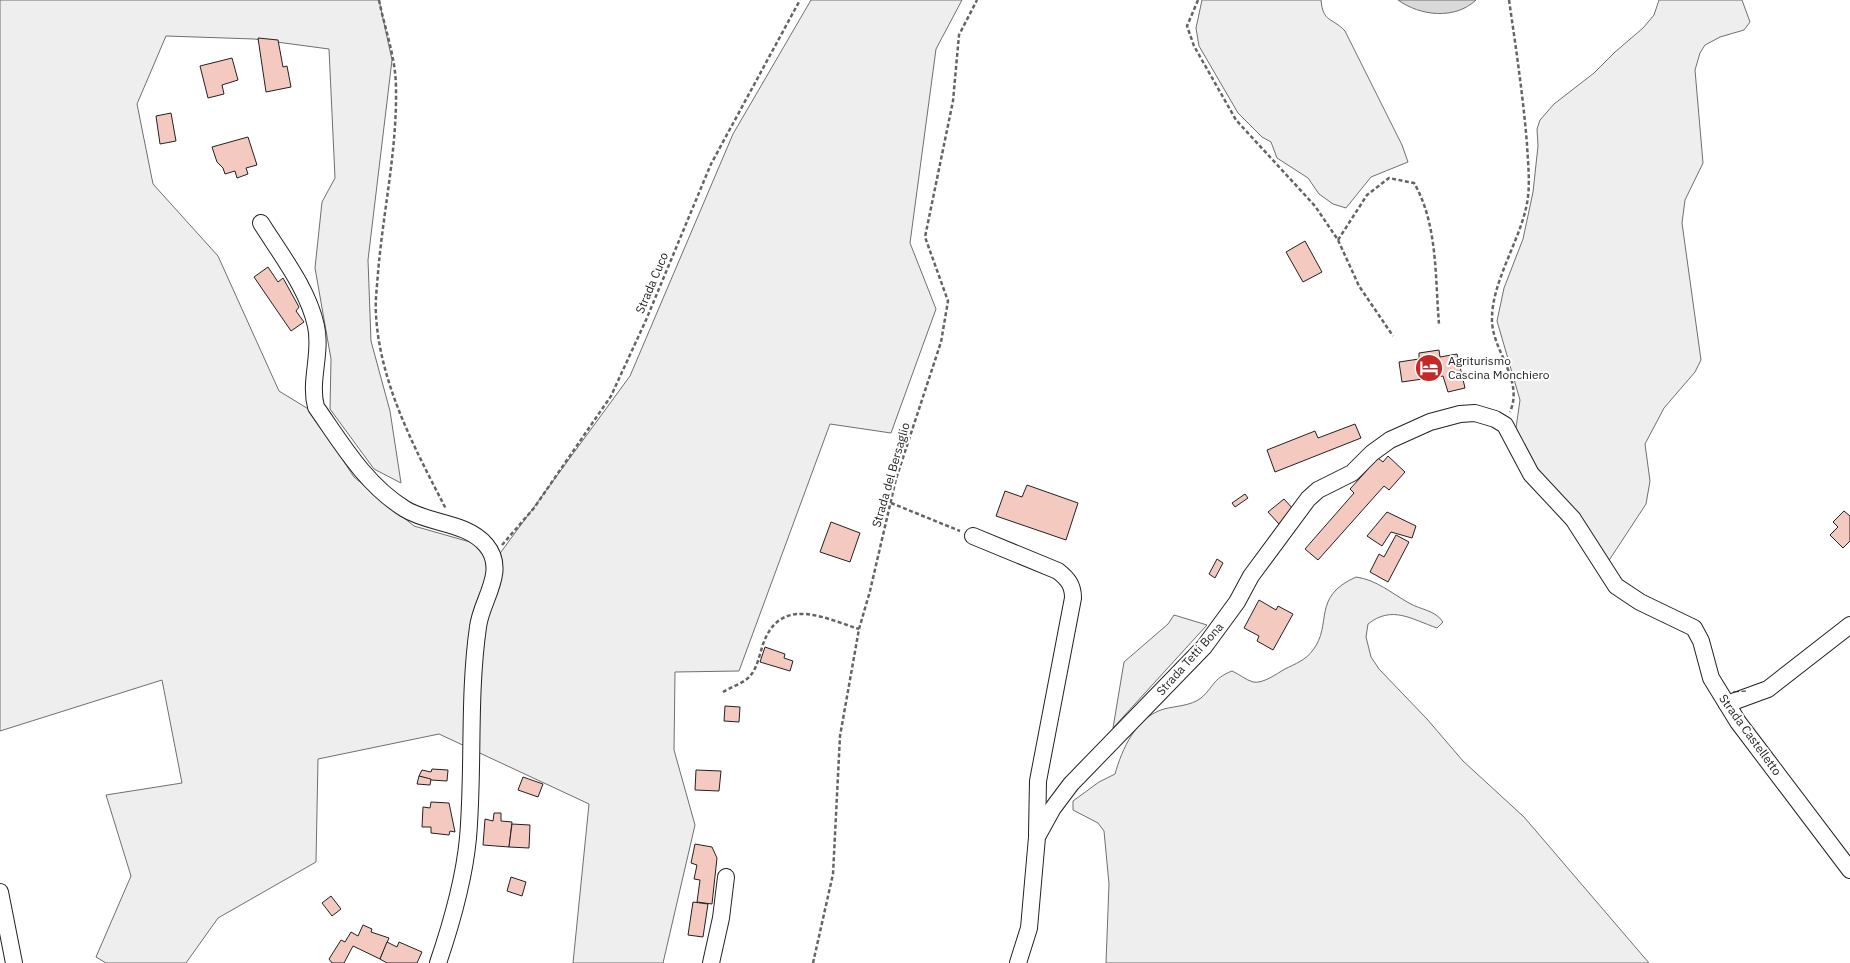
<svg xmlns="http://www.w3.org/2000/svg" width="1850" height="963" font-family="'IBM Plex Sans',sans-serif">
  <rect width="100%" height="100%" fill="#fff"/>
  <g fill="#eee" stroke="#6f6f6f">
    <path d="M0 0H379L392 60 368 260 371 341 390 411 401 483 374 469 330 409 331 359 315 268 322 202 335 178 329 49 254 39 166 36 137 104 153 184 218 256 279 391 310 410 354 477 414 526 470 542 482 550 490 567 630 376 733 134 811 0H962L936 49 910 243 936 309 891 433 830 424 739 671 675 672 674 750 695 825 663 963H573L589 804 439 734 318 759 316 862 218 918 186 963H106L96 957 131 876 106 795 182 783 162 680 0 731Z"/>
    <path d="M1202 0H1321C1323 23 1332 17 1345 31L1402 145 1408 162 1371 177 1346 208 1333 204 1319 194 1308 178 1277 158 1271 142 1262 137 1238 113 1199 46 1196 28Z"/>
    <path d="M1659 0H1742L1750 22 1744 30 1720 37 1705 45 1700 53 1695 70 1703 163 1685 200 1682 223 1701 360 1695 372 1664 408 1645 444 1650 481 1646 504 1606 565 1536 466 1516 428 1520 400 1497 321 1504 288 1523 239 1533 192 1538 146 1537 129 1540 120 1554 104 1594 73 1615 52 1643 28 1654 15Z"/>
    <path d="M1356 577C1377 580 1391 593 1409 603 1421 610 1435 610 1443 622L1437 628C1411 619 1392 605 1368 624L1366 637 1371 657 1379 669 1427 719 1463 761 1524 817 1649 963H1106L1109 884 1104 831 1098 823 1073 810V801L1099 782 1115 774C1122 749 1136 717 1164 709 1175 706 1191 706 1201 698 1214 687 1212 679 1232 671 1239 674 1246 680 1253 682 1263 684 1276 674 1285 669 1295 664 1306 660 1313 650 1333 624 1311 597 1356 577Z"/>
    <path d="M1174 615 1207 625 1113 728 1124 662 1168 624Z"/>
  </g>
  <path fill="#d9d9d9" stroke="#6f6f6f" d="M1398 0H1476C1455 20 1420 16 1398 0Z"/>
  <g fill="#f3c9c0" stroke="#222">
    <path d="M258 38 278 40 283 67 287 66 291 87 266 92Z"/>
    <path d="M232 58 238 80 222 85 224 94 208 98 200 66Z"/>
    <path d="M171 113 176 141 160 144 156 116Z"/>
    <path d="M248 137 257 165 246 168 248 174 237 178 235 171 225 174 223 168 217 162 212 147Z"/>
    <path d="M1305 241 1322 272 1303 282 1286 252Z"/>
    <path d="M268 267 278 282 283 278 299 307 296 311 304 322 291 331 254 277Z"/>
    <path d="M1439 350 1440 357 1457 354 1465 388 1448 392 1443 376 1402 382 1399 362 1419 359V353Z"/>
    <path d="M1355 424 1361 438 1275 472 1267 450 1315 431 1318 438Z"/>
    <path d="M1388 456 1405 472 1389 490 1384 486 1318 560 1305 549 1354 493 1350 489 1378 458 1383 462Z"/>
    <path d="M1027 485 1078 503 1066 540 996 516 1005 491 1022 497Z"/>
    <path d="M1245 494 1248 498 1235 507 1232 503Z"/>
    <path d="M1284 499 1294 510 1279 524 1268 512Z"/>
    <path d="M1844 511 1850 516V541L1843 548 1830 535 1838 527 1833 522Z"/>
    <path d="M1387 512 1416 526 1412 538 1391 532 1382 546 1367 536Z"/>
    <path d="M831 522 860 533 850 562 820 552Z"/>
    <path d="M1396 535 1409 542 1388 582 1370 572 1379 554 1384 557Z"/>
    <path d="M1217 559 1223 563 1215 578 1209 574Z"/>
    <path d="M1259 600 1276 610 1278 606 1293 614 1273 650 1257 641 1259 636 1244 628Z"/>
    <path d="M765 647 785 654 784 658 793 661 790 671 760 662Z"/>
    <path d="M725 706 740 707 739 722 724 721Z"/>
    <path d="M432 769 448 770 447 781 431 780 419 776 422 770 431 772Z"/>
    <path d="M696 770 721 771 719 791 695 790Z"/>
    <path d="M419 776 431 779 430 785 417 784Z"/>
    <path d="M523 777 543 784 538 797 518 790Z"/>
    <path d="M431 802 449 803 455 832 450 831 449 835 431 833V827H422L423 807 430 808Z"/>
    <path d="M494 813H501V821L512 822 509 847 483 845 485 819 493 821Z"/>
    <path d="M512 824 530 825 529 848 509 847Z"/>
    <path d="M695 844 712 847 717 858 712 904 697 902 700 880 694 879 697 865 691 863Z"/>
    <path d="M511 877 526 882 522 896 507 891Z"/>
    <path d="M331 896 341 909 332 916 322 903Z"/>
    <path d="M693 902 708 904 703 937 688 935Z"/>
    <path d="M363 925 372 929 371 932 389 938 380 959 353 946 344 963H332L329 959 341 940 345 942 351 932 358 936Z"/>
    <path d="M387 942 397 947 399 942 422 952 417 963H387L380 959Z"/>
  </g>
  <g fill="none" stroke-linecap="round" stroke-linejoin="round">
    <defs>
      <g id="minor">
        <path d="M261 223C281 255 308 289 316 326 322 353 309 381 316 407 342 444 365 484 405 509 429 524 467 522 486 545 508 571 481 600 478 627 468 697 474 768 468 838 464 881 452 922 438 963"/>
        <path d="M973 536 1058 571C1068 579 1073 585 1073 598L1038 781 1037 834"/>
        <path d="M1727 704 1768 689 1850 625"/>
        <path d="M0 892 14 963"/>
        <path d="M711 963 721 918 726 877"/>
        <path d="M1018 963 1029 928 1037 837 1053 808 1071 784 1204 647 1237 602 1251 576 1308 499 1318 490 1352 473 1372 453 1390 440 1430 422 1460 414 1475 413 1495 419 1505 425 1531 474 1573 519 1616 586 1640 602 1694 628 1701 641 1711 678 1738 722 1850 870"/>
      </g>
    </defs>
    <use href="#minor" stroke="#222" stroke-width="18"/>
    <g stroke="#646464" stroke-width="2.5" stroke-dasharray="4 2.5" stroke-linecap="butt">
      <path d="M379 0C385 30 396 58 396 89 397 151 383 212 378 273 377 287 375 301 376 315 380 384 415 449 446 509"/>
      <path d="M1198 0 1187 26 1194 46 1236 120 1315 206 1338 240 1359 286 1393 336"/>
      <path d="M1509 0C1516 48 1523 96 1527 144 1528 165 1531 188 1526 208 1518 244 1491 284 1492 321 1493 352 1524 380 1510 412"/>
      <path d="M1338 240 1367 195 1389 178 1414 183C1438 224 1435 278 1439 324"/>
      <path d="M891 503 960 531"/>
      <path d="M502 545 534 508 611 396 646 320 711 164 800 0"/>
      <path d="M723 692C731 687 744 683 750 676 759 666 760 649 766 637 785 597 827 619 859 629"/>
      <path d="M813 963 833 874 840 736 859 629 870 591 896 479 941 342 948 301 925 237 953 101 959 35 977 0"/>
    </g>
    <use href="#minor" stroke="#fff" stroke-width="16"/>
    <path stroke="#222" stroke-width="1" stroke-dasharray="6 2.5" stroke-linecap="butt" d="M1733 692 1746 691"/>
  </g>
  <defs>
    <symbol id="hotel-disc" viewBox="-11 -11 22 22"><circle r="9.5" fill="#c62828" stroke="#fff"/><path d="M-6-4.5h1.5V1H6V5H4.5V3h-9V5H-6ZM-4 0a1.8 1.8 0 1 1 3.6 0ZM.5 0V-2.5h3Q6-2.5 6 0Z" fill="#fff"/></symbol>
  </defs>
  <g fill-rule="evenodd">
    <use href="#hotel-disc" x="1413" y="352" width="32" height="32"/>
  </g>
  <g text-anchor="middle" stroke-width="4" stroke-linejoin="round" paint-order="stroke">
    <g font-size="12" fill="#222" stroke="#fff">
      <text transform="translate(652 283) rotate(-67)" y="4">Strada Cuco</text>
      <text transform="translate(891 475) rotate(-74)" y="4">Strada del Bersaglio</text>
      <text transform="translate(1190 659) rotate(-48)" y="4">Strada Tetti Bona</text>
      <text transform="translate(1750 735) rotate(54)" y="4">Strada Castelletto</text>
    </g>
    <g font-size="12" fill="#222" stroke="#fff" text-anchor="start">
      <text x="1448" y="365">Agriturismo<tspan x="1448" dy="14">Cascina Monchiero</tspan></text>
    </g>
  </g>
</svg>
